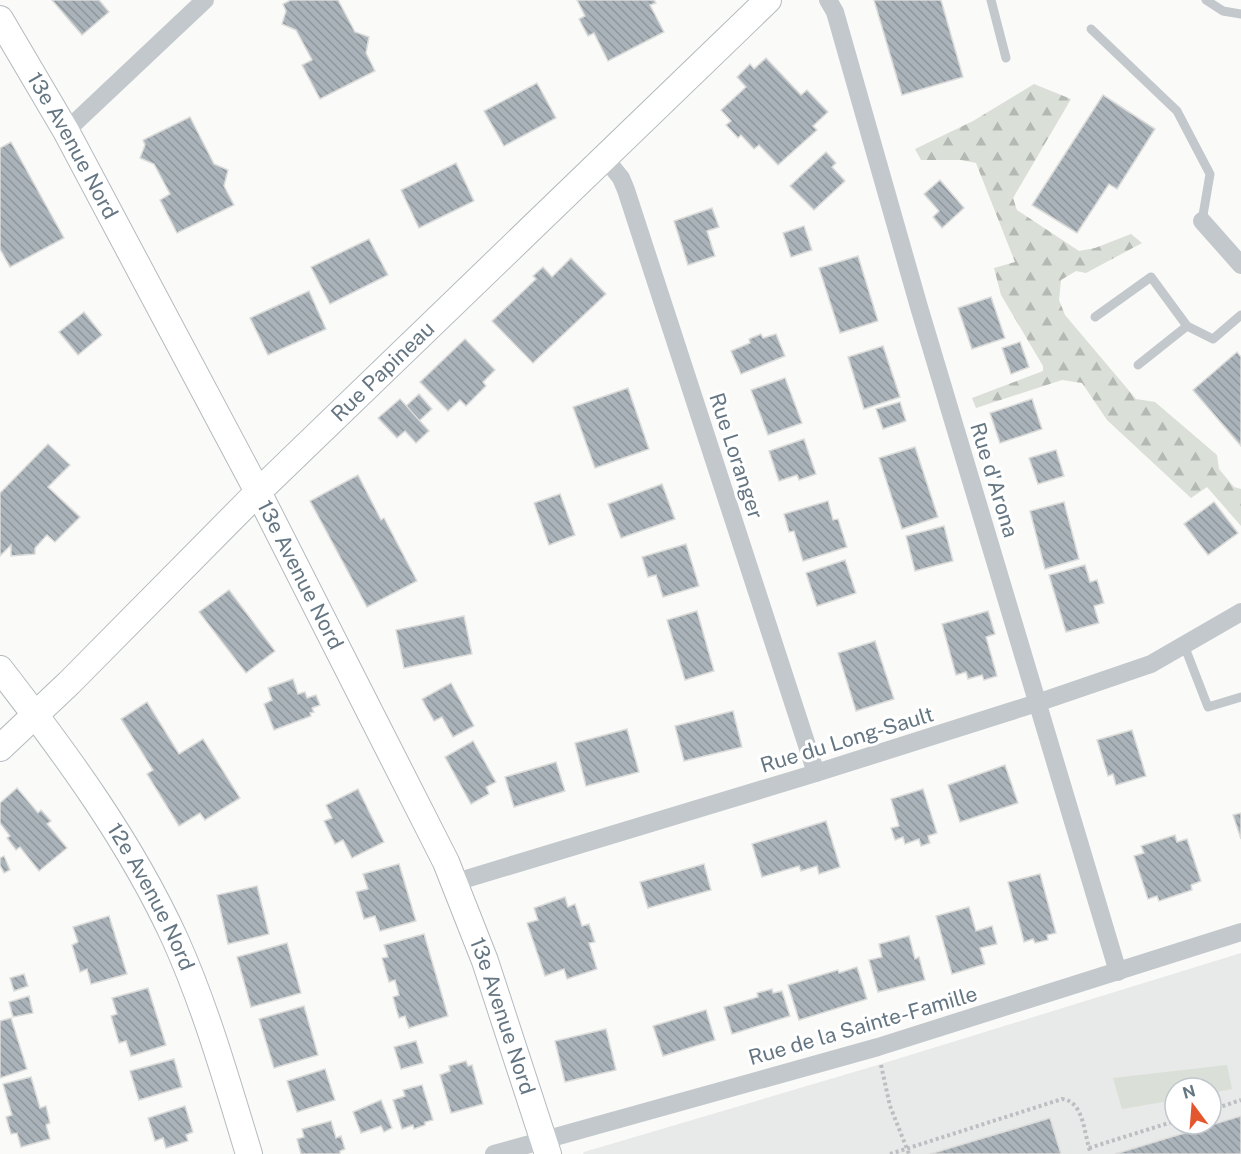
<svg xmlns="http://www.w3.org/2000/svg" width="1241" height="1154" font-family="'Public Sans',sans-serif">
  <defs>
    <pattern id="forest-firs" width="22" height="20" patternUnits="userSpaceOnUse" patternTransform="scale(1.5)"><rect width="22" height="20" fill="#dadfd7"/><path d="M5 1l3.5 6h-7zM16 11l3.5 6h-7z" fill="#b4b9b4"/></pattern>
    <pattern id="building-back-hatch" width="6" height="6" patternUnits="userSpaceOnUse" patternTransform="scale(1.5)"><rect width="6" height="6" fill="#aab3b9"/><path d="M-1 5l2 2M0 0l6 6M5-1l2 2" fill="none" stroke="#8e969c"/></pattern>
  </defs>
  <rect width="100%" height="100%" fill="#fafaf8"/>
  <path fill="#e8e9e9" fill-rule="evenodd" d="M1241 953V1154H583L584 1152 881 1064ZM1175 1088H1211V1124H1175Z"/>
  <path fill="url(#forest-firs)" d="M1034 84 1071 99 1013 198 1017 210 1079 251 1095 248 1131 234 1142 243 1086 273 1076 271 1061 280 1059 300 1065 315 1136 399 1155 402 1217 455 1219 469 1234 487 1241 489V526L1207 487 1191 498 1107 420 1082 383 1062 380 976 408 972 398 1043 371V366L1001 295 994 268 1015 262 976 163 961 160H921L915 149 973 121Z"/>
  <path fill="#dadfd7" d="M1227 1065 1232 1089 1211 1093V1088H1175V1100L1122 1109 1113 1078Z"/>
  <g fill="url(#building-back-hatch)" stroke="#dcdcda" stroke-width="1.5">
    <path d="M52 0H99L109 12 82 35Z"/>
    <path d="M291 0H338L355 32 369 37 366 53 375 71 320 99 302 65 312 60 296 30 282 24 286 11 283 4Z"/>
    <path d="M577 0H654L656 3 650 5 664 32 608 61 594 33 588 36 579 19 585 16Z"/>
    <path d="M874 0H941L963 77 902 95Z"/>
    <path d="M766 58 801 95 807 90 828 112 813 126 817 130 778 165 759 145 754 149 741 135 738 138 726 125 731 121 721 110 746 87 737 77 750 64 754 69Z"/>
    <path d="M537 83 556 118 504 146 484 111Z"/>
    <path d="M1103 95 1155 129 1117 189 1109 184 1077 233 1032 205Z"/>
    <path d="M190 117 214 164 228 170 224 186 234 205 177 233 160 200 170 194 154 164 140 158 145 145 143 140Z"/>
    <path d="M11 142 64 238 10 267 0 249V148Z"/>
    <path d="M826 152 836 163 832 167 845 181 814 210 790 186Z"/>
    <path d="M456 163 474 201 419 228 401 190Z"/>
    <path d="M940 180 964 208 942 228 933 217 939 211 924 194Z"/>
    <path d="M712 208 719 227 707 231 715 256 688 265 674 221Z"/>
    <path d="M804 226 812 250 791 257 783 233Z"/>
    <path d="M369 239 388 275 330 304 311 267Z"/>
    <path d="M858 256 878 321 840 333 819 268Z"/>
    <path d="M571 258 606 294 533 363 492 321 536 279 533 276 543 267 552 277Z"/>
    <path d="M309 291 326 329 268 355 250 318Z"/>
    <path d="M991 297 1005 338 972 349 958 308Z"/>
    <path d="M84 312 102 335 78 355 59 332Z"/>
    <path d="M761 334 763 338 776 334 785 356 741 374 731 351 750 343 749 339Z"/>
    <path d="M465 339 495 370 483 382 486 386 466 406 460 400 448 411 420 382Z"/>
    <path d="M1020 342 1029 367 1011 374 1002 348Z"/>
    <path d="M883 346 900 397 864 409 848 357Z"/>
    <path d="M1237 352 1241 357V446L1193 390Z"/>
    <path d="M785 378 802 423 768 435 751 390Z"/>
    <path d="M628 388 649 449 595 468 573 407Z"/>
    <path d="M419 394 432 409 419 421 406 406Z"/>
    <path d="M400 399 429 431 416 443 405 431 397 438 378 418Z"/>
    <path d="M1032 399 1042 429 1000 443 990 413Z"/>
    <path d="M900 402 906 421 883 429 876 409Z"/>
    <path d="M804 439 816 474 799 480 797 475 779 481 769 451Z"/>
    <path d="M48 444 70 465 48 487 80 517 55 542 47 535 35 548V554L11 556V545L0 556V493Z"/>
    <path d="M915 447 938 517 902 529 879 458Z"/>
    <path d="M1056 450 1064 476 1038 484 1029 458Z"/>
    <path d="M358 475 381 520 384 518 417 581 367 607 310 501Z"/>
    <path d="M662 484 675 519 621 538 608 504Z"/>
    <path d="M560 494 575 535 549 545 534 503Z"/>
    <path d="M828 501 833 520 838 519 847 547 803 561 794 531 789 532 784 514Z"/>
    <path d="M1064 502 1079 559 1045 569 1030 511Z"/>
    <path d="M1214 502 1238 533 1208 555 1184 524Z"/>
    <path d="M944 526 953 561 915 571 906 536Z"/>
    <path d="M686 544 699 586 663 597 656 575 648 577 642 557Z"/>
    <path d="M845 560 856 593 817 606 806 573Z"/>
    <path d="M1085 565 1090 582 1097 580 1104 603 1094 606 1099 623 1066 632 1049 575Z"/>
    <path d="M229 590 275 651 246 673 199 612Z"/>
    <path d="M697 611 714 671 685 680 667 620Z"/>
    <path d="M988 611 995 634 986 637 997 676 984 680 982 675 968 679 966 672 956 675 942 624Z"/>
    <path d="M464 616 472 654 404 668 396 630Z"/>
    <path d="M875 641 894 699 856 711 838 653Z"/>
    <path d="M293 679 298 694 305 692 307 698 316 695 320 705 312 708 314 712 310 713 311 716 274 730 264 704 272 700 268 688Z"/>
    <path d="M451 683 474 726 453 737 442 717 434 721 422 699Z"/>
    <path d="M147 702 179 754 203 739 240 798 205 820 200 813 179 826 147 774 153 770 121 719Z"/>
    <path d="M733 711 742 747 684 761 675 726Z"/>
    <path d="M627 729 639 772 586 786 575 743Z"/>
    <path d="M1132 730 1146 776 1116 785 1113 774 1108 776 1097 740Z"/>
    <path d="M473 741 496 782 486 787 489 794 471 804 445 757Z"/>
    <path d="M556 762 565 791 514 807 505 777Z"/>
    <path d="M1005 765 1018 803 960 822 948 785Z"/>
    <path d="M17 788 38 813 41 810 51 821 47 824 67 848 39 871 20 847 16 850 7 838 10 836 0 823V803Z"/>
    <path d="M358 789 384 842 352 858 343 840 335 844 324 821 332 818 326 805Z"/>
    <path d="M923 789 937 833 928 836 930 843 921 846 919 839 905 844 903 837 895 840 891 828 899 826 891 799Z"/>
    <path d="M1241 813V839L1233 815Z"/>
    <path d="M826 821 840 867 819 874 817 866 801 871 799 866 762 877 752 844Z"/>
    <path d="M1175 835 1177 842 1187 839 1201 881 1191 885 1192 890 1159 901 1157 896 1148 899 1134 856 1144 853 1141 846Z"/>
    <path d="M4 856 10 870 4 873 0 865V858Z"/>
    <path d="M399 864 416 921 380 931 375 916 364 919 356 892 368 889 363 874Z"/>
    <path d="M704 864 711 890 648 908 640 882Z"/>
    <path d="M1040 874 1056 933 1047 935 1048 940 1035 943 1033 939 1024 942 1008 882Z"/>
    <path d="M257 886 269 934 228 944 217 895Z"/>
    <path d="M565 897 568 907 575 904 582 926 589 924 595 942 589 943 597 969 567 979 564 969 545 976 527 923 538 920 534 908Z"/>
    <path d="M969 907 976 931 992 926 997 944 980 948 985 964 952 974 936 916Z"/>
    <path d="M109 916 127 974 91 984 87 969 80 972 72 945 78 942 73 927Z"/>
    <path d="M424 934 448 1016 409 1028 405 1016 399 1018 393 997 399 995 395 980 389 982 382 958 388 957 384 945Z"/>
    <path d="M909 936 915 959 919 957 925 980 878 992 869 960 882 957 879 944Z"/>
    <path d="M287 943 301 993 251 1007 237 957Z"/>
    <path d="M857 967 867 999 799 1020 788 985 838 970 839 973Z"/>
    <path d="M24 974 28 986 14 991 10 978Z"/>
    <path d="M148 988 166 1045 131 1056 126 1041 119 1043 111 1016 117 1014 112 998Z"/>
    <path d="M772 989 773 993 782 991 790 1016 732 1034 724 1007 758 997 757 993Z"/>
    <path d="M29 996 33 1013 13 1017 9 1002Z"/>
    <path d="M304 1006 318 1055 274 1068 259 1019Z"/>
    <path d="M706 1010 715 1040 663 1056 653 1026Z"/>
    <path d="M11 1018 27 1069 0 1078V1021Z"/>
    <path d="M606 1029 616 1070 565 1082 555 1041Z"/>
    <path d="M416 1041 423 1063 401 1069 394 1047Z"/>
    <path d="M174 1059 182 1087 139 1100 130 1071Z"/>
    <path d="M466 1061 468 1066 472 1065 483 1104 451 1113 440 1075 450 1071 449 1066Z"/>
    <path d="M325 1069 335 1100 297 1112 287 1081Z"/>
    <path d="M31 1077 40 1108 46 1106 50 1123 46 1125 50 1139 21 1147 17 1133 11 1134 6 1117 12 1115 3 1084Z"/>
    <path d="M422 1085 433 1120 425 1122V1125L414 1129 413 1125 402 1129 393 1100 405 1096 403 1090Z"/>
    <path d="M381 1100 392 1128 384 1132 381 1126 361 1133 353 1112Z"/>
    <path d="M185 1106 193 1132 186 1135 188 1141 166 1148 163 1138 155 1141 148 1118Z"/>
    <path d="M1241 1116V1154H1115Z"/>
    <path d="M1050 1118 1061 1154H930Z"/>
    <path d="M331 1121 336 1138 341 1136 345 1149 340 1151V1154H301L297 1139 304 1137 302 1129Z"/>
  </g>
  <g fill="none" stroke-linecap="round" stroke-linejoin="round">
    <defs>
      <g id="secondary">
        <path id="s1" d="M0 19 66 131 258 492 446 862 485 961 548 1154"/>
        <path id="s2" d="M0 669C66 754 130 841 175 939 206 1008 227 1082 249 1154"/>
        <path id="s3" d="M0 748 69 683 258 492 768 0"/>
      </g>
    </defs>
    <use href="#secondary" stroke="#b3babf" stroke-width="28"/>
    <g stroke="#bbbfc2" stroke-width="4" stroke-dasharray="3 3" stroke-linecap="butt">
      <path d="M881 1065 890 1106 909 1154"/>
      <path d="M1211 1110 1241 1100"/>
      <path d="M1089 1148 1175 1121"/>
      <path d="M890 1154 1062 1099C1084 1101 1084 1134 1090 1151"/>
    </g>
    <g stroke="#c3c8cc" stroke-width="9">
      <path d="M991 0 1006 58"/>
      <path d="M1206 0 1223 11 1241 14"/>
      <path d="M1091 29 1177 111 1210 174 1202 221"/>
      <path d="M1095 317 1151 277 1187 326 1213 339 1241 315"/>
      <path d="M1138 365 1187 326"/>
      <path d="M1184 645 1208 707 1241 697"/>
    </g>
    <g stroke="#c3c8cc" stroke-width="18">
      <path d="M828 0 835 12 919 307 1118 972"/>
      <path d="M66 131 205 0"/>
      <path d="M605 158 621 178 626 190 816 773"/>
      <path d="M1202 221 1241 265"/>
      <path d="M456 882 816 773 1037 703 1151 664 1241 612"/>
      <path d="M494 1154 878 1047 1241 932"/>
    </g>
    <use href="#secondary" stroke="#fff" stroke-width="26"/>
  </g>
  <g text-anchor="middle" stroke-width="6" stroke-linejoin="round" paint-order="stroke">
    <g font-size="21" fill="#657683" stroke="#fff">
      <text dy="7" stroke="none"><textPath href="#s1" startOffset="146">13e Avenue Nord</textPath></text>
      <text dy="7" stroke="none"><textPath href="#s3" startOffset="537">Rue Papineau</textPath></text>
      <text transform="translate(736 456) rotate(72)" y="7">Rue Loranger</text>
      <text transform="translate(994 480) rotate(73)" y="7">Rue d'Arona</text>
      <text dy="7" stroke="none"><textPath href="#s1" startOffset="632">13e Avenue Nord</textPath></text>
      <text transform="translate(847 740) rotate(-17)" y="7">Rue du Long-Sault</text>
      <text dy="7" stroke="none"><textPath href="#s2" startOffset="274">12e Avenue Nord</textPath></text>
      <text dy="7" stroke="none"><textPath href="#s1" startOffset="1118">13e Avenue Nord</textPath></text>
      <text transform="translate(863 1026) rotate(-16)" y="7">Rue de la Sainte-Famille</text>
    </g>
  </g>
  <g transform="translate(1193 1106) rotate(344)"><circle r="28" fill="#ffffff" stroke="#c1c8cd" stroke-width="1.5"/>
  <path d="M0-4.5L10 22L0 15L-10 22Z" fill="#e4572e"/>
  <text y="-9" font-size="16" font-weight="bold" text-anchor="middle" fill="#657683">N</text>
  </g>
</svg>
